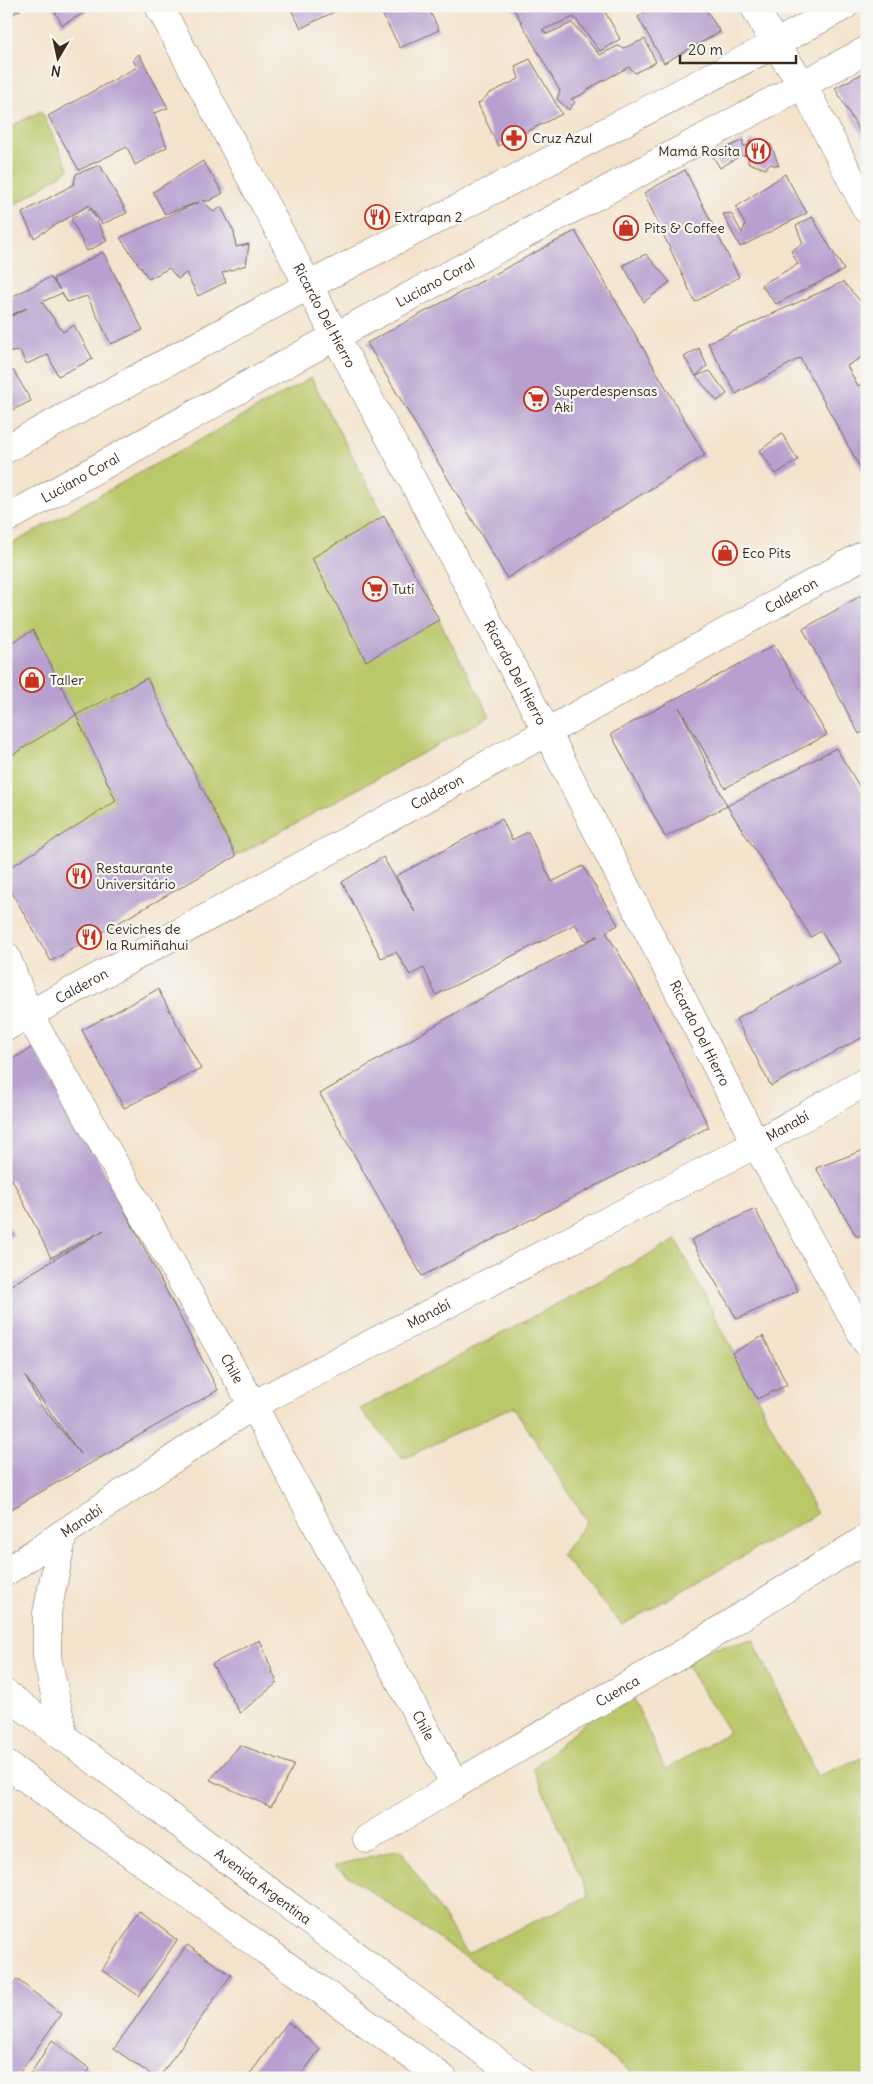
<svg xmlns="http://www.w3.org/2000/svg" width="873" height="2084" font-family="Delius,sans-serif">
  <rect width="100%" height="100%" fill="#f6f6f2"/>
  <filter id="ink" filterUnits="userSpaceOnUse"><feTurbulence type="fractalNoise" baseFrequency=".02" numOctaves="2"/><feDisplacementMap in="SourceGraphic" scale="10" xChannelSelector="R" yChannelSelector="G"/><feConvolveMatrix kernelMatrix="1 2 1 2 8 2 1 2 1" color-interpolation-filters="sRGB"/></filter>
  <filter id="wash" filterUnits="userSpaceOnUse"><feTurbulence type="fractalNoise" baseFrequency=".0096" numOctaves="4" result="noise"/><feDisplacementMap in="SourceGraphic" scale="20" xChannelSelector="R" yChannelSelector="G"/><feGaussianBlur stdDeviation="1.12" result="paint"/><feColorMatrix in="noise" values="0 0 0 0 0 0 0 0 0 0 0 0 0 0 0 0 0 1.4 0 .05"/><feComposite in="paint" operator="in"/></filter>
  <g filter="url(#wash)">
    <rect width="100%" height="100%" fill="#f4e3cc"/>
    <g fill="#bbc86a" stroke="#7b7944">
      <path d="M41 111 69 169 14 206 6 195V129Z"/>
      <path d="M311 378 490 716 236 856 147 678 76 715 116 802 6 870V759L75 715 33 630 6 646V547Z"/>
      <path d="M676 1240 817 1514 622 1625 561 1555 587 1521 513 1406 403 1459 360 1409Z"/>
      <path d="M753 1639 817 1776 867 1756V2078H640L334 1866 400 1849 467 1953 589 1896 533 1768 628 1685 665 1770 729 1732 680 1655Z"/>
    </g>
    <g id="blocks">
      <g fill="#b7a0cf" fill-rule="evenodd">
        <path d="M6 6H19L20 10 6 18Z"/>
        <path d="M52 6H97L62 25Z"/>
        <path d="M289 6H346L301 28Z"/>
        <path d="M378 6H427L439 30 400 48Z"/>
        <path d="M512 6H602L620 39 600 51 574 17 542 30 547 34 572 23 600 55 618 46 624 48 645 39 656 62 635 73 629 67 595 85 581 95 571 99 575 102 569 110 557 99 560 91Z"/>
        <path d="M653 6H704L720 32 664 63 638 17Z"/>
        <path d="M139 54 168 108 154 113 167 147 135 165 127 147 79 170 48 116 137 67 133 60Z"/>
        <path d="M530 59 562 114 498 146 478 104 490 93 519 79 515 66Z"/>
        <path d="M867 71V145L835 88Z"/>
        <path d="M743 140V146H748L750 140 771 145 779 166 769 164 766 169 748 163V156L742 155 720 168 712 155Z"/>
        <path d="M203 161 223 193 209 201 202 200 214 212 221 207 234 232 236 247 249 244 246 265 222 273 226 282 198 296 186 273 178 279 169 268 149 279 120 238 199 202 165 214 153 192Z"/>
        <path d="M100 165 127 213 102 224 89 205 34 238 22 213 74 184 76 174Z"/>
        <path d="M685 170 739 277 695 302 644 193Z"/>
        <path d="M785 174 807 213 740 247 723 214 731 213 742 233 745 225 736 207Z"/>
        <path d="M91 209 107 241 87 251 71 219Z"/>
        <path d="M812 217 844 270 776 304 761 285 798 264 791 251 803 243 796 226Z"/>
        <path d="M575 231 705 455 507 578 367 343Z"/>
        <path d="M103 252 143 330 111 344 87 296 67 302 62 293 42 302 63 332 74 325 93 359 58 376 48 355 26 364 20 351 11 352 6 343V319L27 308 6 317V300L50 277 60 290 53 279Z"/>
        <path d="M646 254 670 282 644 302 623 265Z"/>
        <path d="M843 282 867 308V354L847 366 858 386 867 381V480L800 358 736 394 708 343Z"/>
        <path d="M699 348 707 366 696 376 684 357Z"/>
        <path d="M6 367 8 371H14L31 401 6 413Z"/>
        <path d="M710 371 727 394 717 401 696 376Z"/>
        <path d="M782 434 798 460 776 474 759 451Z"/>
        <path d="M384 516 439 620 366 661 312 558Z"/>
        <path d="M867 592V730L859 734 803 629Z"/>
        <path d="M33 630 76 715 6 759V646Z"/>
        <path d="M774 645 827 735 725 788 679 707 727 806 665 837 611 734Z"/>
        <path d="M147 678 236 856 51 961 6 882V870L116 801 76 715Z"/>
        <path d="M836 748 867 799V1035L771 1086 736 1019 840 962 821 931 811 937 727 806Z"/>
        <path d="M502 819 512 840 528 832 552 882 583 866 618 925 606 932 633 977 709 1127 422 1276 320 1094 471 1004 598 936 586 941 575 924 436 995 424 968 410 975 396 952 381 958 342 882 383 857 415 912 396 876Z"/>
        <path d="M158 989 201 1069 124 1108 82 1030Z"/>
        <path d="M33 1047 87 1138 218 1390 6 1512V1288L104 1230 51 1258 12 1179 6 1183V1063ZM25 1376 80 1454 40 1404Z"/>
        <path d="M867 1149V1231L857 1237 816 1168Z"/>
        <path d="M755 1209 798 1291 737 1319 691 1240Z"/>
        <path d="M6 1220 14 1235 6 1240Z"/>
        <path d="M763 1336 787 1385 757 1399 732 1353Z"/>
        <path d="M260 1640 277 1683 240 1713 212 1664Z"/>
        <path d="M240 1745 294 1765 271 1807 210 1780Z"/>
        <path d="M140 1912 177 1940 139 1996 102 1970Z"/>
        <path d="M187 1945 231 1975 159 2078H156L114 2049Z"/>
        <path d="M17 1979 61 2014 16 2078H6V1996Z"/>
        <path d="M288 2022 320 2049 299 2078H247Z"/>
        <path d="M52 2040 90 2069 84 2078H28Z"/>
      </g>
    </g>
  </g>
  <g filter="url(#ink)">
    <use href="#blocks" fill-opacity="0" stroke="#7c6b5b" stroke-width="1"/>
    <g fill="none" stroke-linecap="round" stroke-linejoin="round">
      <defs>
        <g id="minor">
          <path id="s1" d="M159 6 547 732 756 1144 867 1343"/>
          <path d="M754 6 775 44 803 85 867 210"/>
          <path id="s2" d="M6 956 29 1015 253 1405 455 1785"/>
          <path id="s3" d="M6 1027 547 732 867 553"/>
          <path id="s4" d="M6 1572 253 1405 756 1144 867 1081"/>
          <path id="s5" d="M367 1839 455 1785 680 1655 867 1538"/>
        </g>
        <g id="major">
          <path d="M6 449 308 286 775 44 844 6"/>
          <path id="s6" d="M6 519 334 337 867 50"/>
          <path d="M63 1534 47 1613V1657L64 1738"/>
          <path id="s7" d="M6 1694 519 2078"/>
          <path d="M6 1764 443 2078"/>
        </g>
      </defs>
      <use href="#minor" stroke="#7c6b5b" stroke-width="29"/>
      <use href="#major" stroke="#7c6b5b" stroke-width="29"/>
      <use href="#minor" stroke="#fff" stroke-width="28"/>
      <use href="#major" stroke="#fff" stroke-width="28"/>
    </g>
  </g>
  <defs>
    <symbol id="pharmacy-ring" viewBox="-11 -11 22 22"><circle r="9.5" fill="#f6f6f2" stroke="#c8321e" stroke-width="1.5"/><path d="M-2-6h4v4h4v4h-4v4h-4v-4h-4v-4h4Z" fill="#c8321e"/></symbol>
    <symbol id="restaurant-ring" viewBox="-11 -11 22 22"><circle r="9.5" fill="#f6f6f2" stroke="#c8321e" stroke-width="1.5"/><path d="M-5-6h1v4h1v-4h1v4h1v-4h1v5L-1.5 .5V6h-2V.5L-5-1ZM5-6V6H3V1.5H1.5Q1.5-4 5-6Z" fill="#c8321e"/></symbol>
    <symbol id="shop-ring" viewBox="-11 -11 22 22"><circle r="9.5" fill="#f6f6f2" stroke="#c8321e" stroke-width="1.5"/><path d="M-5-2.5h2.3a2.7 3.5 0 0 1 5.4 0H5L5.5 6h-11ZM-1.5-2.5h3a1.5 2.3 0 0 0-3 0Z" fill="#c8321e"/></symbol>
    <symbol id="supermarket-ring" viewBox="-11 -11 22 22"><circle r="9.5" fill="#f6f6f2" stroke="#c8321e" stroke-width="1.5"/><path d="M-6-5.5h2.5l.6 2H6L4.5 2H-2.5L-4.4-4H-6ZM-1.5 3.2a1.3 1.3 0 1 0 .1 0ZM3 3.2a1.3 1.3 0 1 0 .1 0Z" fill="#c8321e"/></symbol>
  </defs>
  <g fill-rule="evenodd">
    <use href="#pharmacy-ring" x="500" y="124" width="28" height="28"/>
    <use href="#restaurant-ring" x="744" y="137" width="28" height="28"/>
    <use href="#restaurant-ring" x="363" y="203" width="28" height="28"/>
    <use href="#shop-ring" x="612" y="214" width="28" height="28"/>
    <use href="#supermarket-ring" x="522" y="385" width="28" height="28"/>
    <use href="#shop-ring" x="711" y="539" width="28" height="28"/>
    <use href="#supermarket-ring" x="361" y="575" width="28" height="28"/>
    <use href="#shop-ring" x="18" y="666" width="28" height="28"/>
    <use href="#restaurant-ring" x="65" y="862" width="28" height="28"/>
    <use href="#restaurant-ring" x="75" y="923" width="28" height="28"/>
  </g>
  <g text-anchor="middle" stroke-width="4.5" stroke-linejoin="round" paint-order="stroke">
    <g font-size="14" fill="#3b2a1e" stroke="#f6f6f2" text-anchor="start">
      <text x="532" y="143">Cruz Azul</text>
      <text x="740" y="156" text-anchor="end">Mamá Rosita</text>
      <text x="394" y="222">Extrapan 2</text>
      <text x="644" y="233">Pits &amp; Coffee</text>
      <text x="554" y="396">Superdespensas<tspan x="554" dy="16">Aki</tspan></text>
      <text x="742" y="558">Eco Pits</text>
      <text x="392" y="594">Tuti</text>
      <text x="50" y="685">Taller</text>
      <text x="96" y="873">Restaurante<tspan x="96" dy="16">Universitário</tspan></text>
      <text x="106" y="934">Ceviches de<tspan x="106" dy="16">la Rumiñahui</tspan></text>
    </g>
    <g font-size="14" fill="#3b2a1e" stroke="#f6f6f2">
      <text dy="5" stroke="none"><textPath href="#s6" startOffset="490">Luciano Coral</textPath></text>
      <text dy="5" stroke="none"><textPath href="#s1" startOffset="351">Ricardo Del Hierro</textPath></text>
      <text dy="5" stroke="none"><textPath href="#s6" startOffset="85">Luciano Coral</textPath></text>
      <text dy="5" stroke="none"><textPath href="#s3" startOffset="896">Calderon</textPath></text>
      <text dy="5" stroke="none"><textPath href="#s1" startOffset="756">Ricardo Del Hierro</textPath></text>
      <text dy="5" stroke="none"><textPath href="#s3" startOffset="491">Calderon</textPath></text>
      <text dy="5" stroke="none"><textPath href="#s3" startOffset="86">Calderon</textPath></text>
      <text dy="5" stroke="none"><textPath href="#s1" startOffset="1161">Ricardo Del Hierro</textPath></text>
      <text dy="5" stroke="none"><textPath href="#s4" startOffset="901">Manabí</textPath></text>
      <text dy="5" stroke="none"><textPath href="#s4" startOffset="496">Manabí</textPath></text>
      <text dy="5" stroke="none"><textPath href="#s2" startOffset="471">Chile</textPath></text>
      <text dy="5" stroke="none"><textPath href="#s4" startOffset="91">Manabí</textPath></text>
      <text dy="5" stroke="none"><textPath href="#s5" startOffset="291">Cuenca</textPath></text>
      <text dy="5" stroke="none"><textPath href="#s2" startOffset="876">Chile</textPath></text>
      <text dy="5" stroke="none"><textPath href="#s7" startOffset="321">Avenida Argentina</textPath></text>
    </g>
  </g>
  <rect width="873" height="2084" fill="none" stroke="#f6f6f2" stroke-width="25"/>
  <g transform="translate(58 58) rotate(189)" stroke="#f6f6f2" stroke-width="4" paint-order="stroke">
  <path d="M0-4L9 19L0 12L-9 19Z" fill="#3b2a1e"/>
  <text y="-8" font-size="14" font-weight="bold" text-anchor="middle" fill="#3b2a1e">N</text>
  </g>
  <path d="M680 55v8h116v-8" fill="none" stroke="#3b2a1e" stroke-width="2.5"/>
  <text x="688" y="55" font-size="15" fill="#3b2a1e" stroke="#f6f6f2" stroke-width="4" paint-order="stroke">20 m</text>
</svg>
